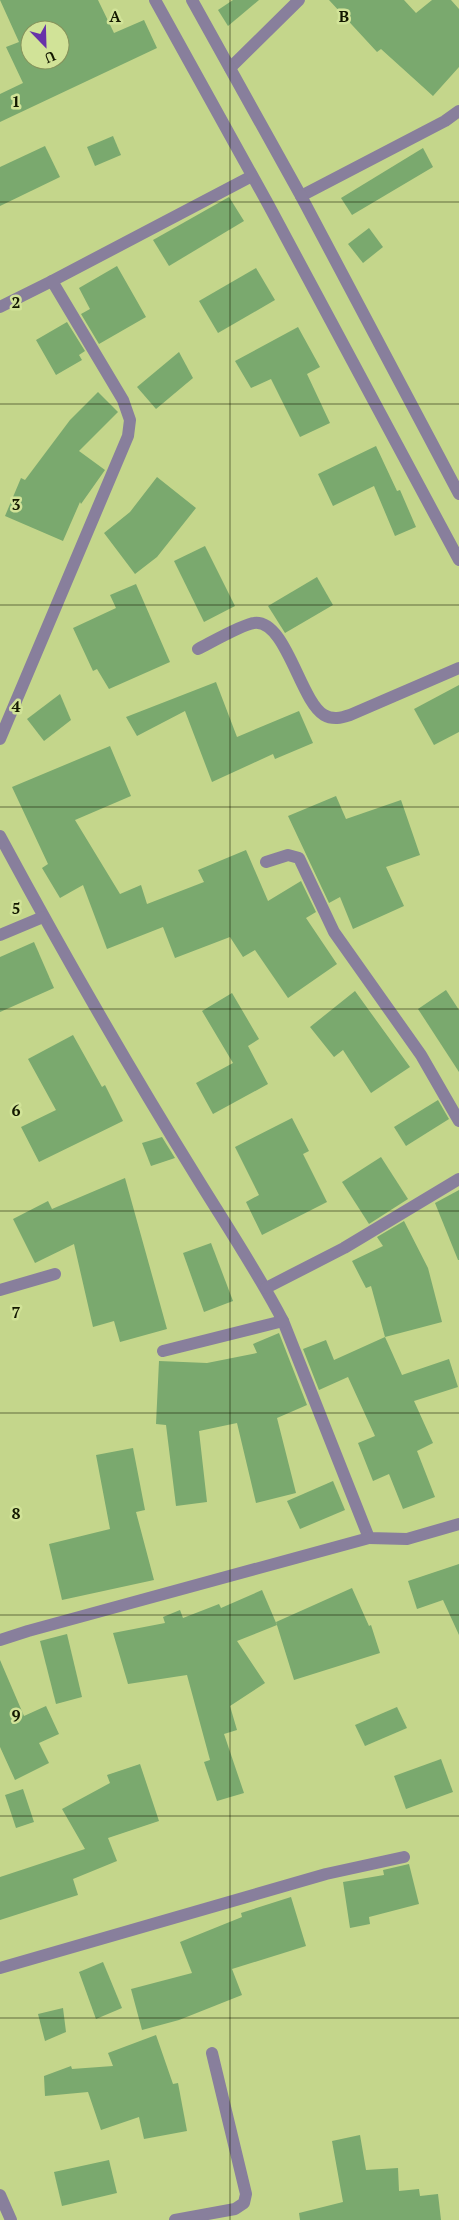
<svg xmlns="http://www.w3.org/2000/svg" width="459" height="2220" font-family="'PT Serif',serif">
  <rect width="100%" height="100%" fill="#c4d68b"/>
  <g fill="#7aa96e" fill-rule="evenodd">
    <path d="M0 0H98L114 33 144 20 157 48 0 122V94L23 83 6 47 19 42ZM30 30H60V60H30Z"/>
    <path d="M233 0H259L228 26 218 10Z"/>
    <path d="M329 0H404L416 13 432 0H451L459 9V67L433 96 381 49 377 52Z"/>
    <path d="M113 136 121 155 95 166 87 147Z"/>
    <path d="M45 146 60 177 0 206V167Z"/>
    <path d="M423 148 433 167 352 215 341 198Z"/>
    <path d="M229 197 244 221 169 266 153 240Z"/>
    <path d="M369 228 383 247 363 263 348 244Z"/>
    <path d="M117 266 146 317 99 344 81 314 90 309 79 288Z"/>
    <path d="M256 268 275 300 218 333 199 301Z"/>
    <path d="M67 322 85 351 79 355 82 360 56 375 36 340Z"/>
    <path d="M298 327 320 367 307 374 330 423 300 437 271 379 251 388 235 361Z"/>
    <path d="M179 352 193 378 156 409 137 387Z"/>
    <path d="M98 392 118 412 79 451 105 470 81 504 80 502 63 541 5 516 21 478 25 480 70 420Z"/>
    <path d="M376 446 397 491 400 490 416 527 395 536 374 486 333 506 318 474Z"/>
    <path d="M157 477 196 508 157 557 135 574 104 533 130 512Z"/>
    <path d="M205 546 235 606 204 622 174 561Z"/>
    <path d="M317 577 333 605 285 633 268 606Z"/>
    <path d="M136 584 170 662 109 689 97 669 93 671 73 628 116 608 110 595Z"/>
    <path d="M216 682 237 737 299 711 313 743 275 759 273 754 212 782 185 711 137 736 126 717Z"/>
    <path d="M459 685V732L434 745 414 709Z"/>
    <path d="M60 694 71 720 44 741 27 719Z"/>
    <path d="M110 746 131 796 75 820 120 894 141 885 147 904 204 882 198 870 246 850 268 901 301 881 316 912 306 918 337 964 288 998 255 950 243 957 230 937 175 958 163 927 107 949 83 885 60 898 42 868 48 864 12 787Z"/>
    <path d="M336 796 346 819 401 800 420 855 386 867 404 906 353 929 340 897 329 903 288 816Z"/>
    <path d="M34 942 54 988 0 1012V957Z"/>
    <path d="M446 990 459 1010V1072L418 1009Z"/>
    <path d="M355 991 410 1067 371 1093 343 1050 334 1057 310 1027Z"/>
    <path d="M232 993 259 1039 248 1046 268 1084 213 1114 196 1083 233 1063 202 1011Z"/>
    <path d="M73 1035 102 1087 105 1085 123 1121 39 1162 21 1127 56 1110 28 1059Z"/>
    <path d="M438 1100 449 1119 406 1146 394 1127Z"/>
    <path d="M292 1118 309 1151 303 1154 327 1202 262 1235 246 1202 259 1195 235 1147Z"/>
    <path d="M162 1137 175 1158 151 1166 142 1143Z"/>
    <path d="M381 1157 408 1199 369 1224 342 1182Z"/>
    <path d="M125 1178 167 1329 120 1342 114 1321 93 1327 74 1244 35 1263 13 1219 48 1201 52 1209Z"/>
    <path d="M459 1190V1260H458L435 1203Z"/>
    <path d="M404 1221 428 1268 442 1322 385 1337 371 1286 366 1288 352 1261 383 1246 377 1237Z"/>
    <path d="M211 1243 233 1301 204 1312 183 1253Z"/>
    <path d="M279 1333 307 1405 277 1418 296 1493 256 1503 237 1423 199 1431 207 1502 176 1506 166 1425 156 1424 159 1361 207 1363 257 1353 253 1344Z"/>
    <path d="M385 1337 402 1375 449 1359 458 1387 414 1401 433 1443 417 1451 435 1497 403 1509 389 1474 373 1481 358 1443 375 1436 348 1377 319 1390 303 1349 326 1340 334 1360Z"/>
    <path d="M133 1448 145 1510 136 1512 154 1580 62 1600 49 1544 110 1529 96 1455Z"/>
    <path d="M333 1481 345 1510 300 1529 287 1501Z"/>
    <path d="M459 1564V1635L443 1600 417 1609 408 1581Z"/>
    <path d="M352 1588 369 1626 371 1625 380 1653 294 1680 276 1622Z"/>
    <path d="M262 1590 277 1625 237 1641 265 1683 230 1706 237 1730 224 1734 244 1793 217 1801 204 1762 210 1760 187 1675 128 1684 113 1633 165 1623 163 1617 180 1610 183 1618 219 1604 221 1608Z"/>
    <path d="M67 1634 82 1697 56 1704 40 1641Z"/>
    <path d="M0 1660 24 1716 46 1706 59 1734 39 1743 49 1763 15 1780 0 1747Z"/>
    <path d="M397 1707 407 1728 365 1746 355 1725Z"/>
    <path d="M441 1759 453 1792 406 1809 394 1776Z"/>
    <path d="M140 1764 159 1821 108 1838 117 1861 73 1879 78 1895 0 1920V1877L85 1849 62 1809 110 1783 107 1775Z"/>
    <path d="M23 1789 34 1822 16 1828 5 1795Z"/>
    <path d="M409 1864 419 1904 369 1917 370 1924 350 1928 343 1882 384 1875 383 1870Z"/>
    <path d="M291 1897 306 1946 232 1969 242 1995 179 2020 142 2030 131 1989 192 1973 180 1942 242 1917 241 1913Z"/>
    <path d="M103 1962 122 2008 96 2019 79 1972Z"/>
    <path d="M63 2008 66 2032 45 2041 38 2014Z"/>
    <path d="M156 2035 173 2084 178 2083 187 2131 144 2139 139 2117 101 2130 88 2092 45 2096 44 2076 71 2066 72 2069 113 2066 108 2053Z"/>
    <path d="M360 2135 366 2170 398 2168 399 2191 419 2189 420 2196 438 2194 441 2220H300L299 2213 343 2202 332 2141Z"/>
    <path d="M109 2160 117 2193 62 2206 54 2172Z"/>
  </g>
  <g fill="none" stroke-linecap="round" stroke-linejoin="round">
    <g stroke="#887f9c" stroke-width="12">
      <path d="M230 68 299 0"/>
      <path d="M301 196 445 121 459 111"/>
      <path d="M0 307 52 281"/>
      <path d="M198 649C210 643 243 624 254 623 286 619 300 701 324 715 333 720 341 718 350 715L459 668"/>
      <path d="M0 739 128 436 130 420 123 400 52 281 252 176"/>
      <path d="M0 836C63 953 129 1068 199 1181 228 1228 258 1273 283 1321L369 1538 407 1539 459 1524"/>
      <path d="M266 862 288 855 299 858 334 932 421 1055 459 1121"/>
      <path d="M0 935 43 917"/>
      <path d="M266 1288 344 1248 459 1179"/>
      <path d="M0 1290 55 1274"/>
      <path d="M163 1351 283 1321"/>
      <path d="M0 1640 28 1631 369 1538"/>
      <path d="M0 1968 326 1874 404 1857"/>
      <path d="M0 2195 11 2220"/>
      <path d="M175 2220 235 2209 244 2203 246 2194 212 2053"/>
    </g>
    <g stroke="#887f9c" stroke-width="12">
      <path d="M155 0 268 204 459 560"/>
      <path d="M192 0 301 196 459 494"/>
    </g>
  </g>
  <path fill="none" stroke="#131800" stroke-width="1" stroke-opacity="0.55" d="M230 0V2220M0 202H459M0 404H459M0 605H459M0 807H459M0 1009H459M0 1211H459M0 1413H459M0 1615H459M0 1816H459M0 2018H459"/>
  <g font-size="16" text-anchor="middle" font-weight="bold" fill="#131800" stroke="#d1e398" stroke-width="5" stroke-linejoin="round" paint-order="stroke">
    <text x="115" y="22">A</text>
    <text x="344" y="22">B</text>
    <text x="16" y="107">1</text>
    <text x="16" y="308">2</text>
    <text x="16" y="510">3</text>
    <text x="16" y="712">4</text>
    <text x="16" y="914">5</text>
    <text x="16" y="1116">6</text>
    <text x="16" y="1318">7</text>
    <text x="16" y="1519">8</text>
    <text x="16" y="1721">9</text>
  </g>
  <g transform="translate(45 45) rotate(157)"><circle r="24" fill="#d1e398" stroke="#85925b"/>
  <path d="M0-4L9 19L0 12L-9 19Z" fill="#6732a9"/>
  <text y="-8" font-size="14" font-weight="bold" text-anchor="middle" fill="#131800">U</text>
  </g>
</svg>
